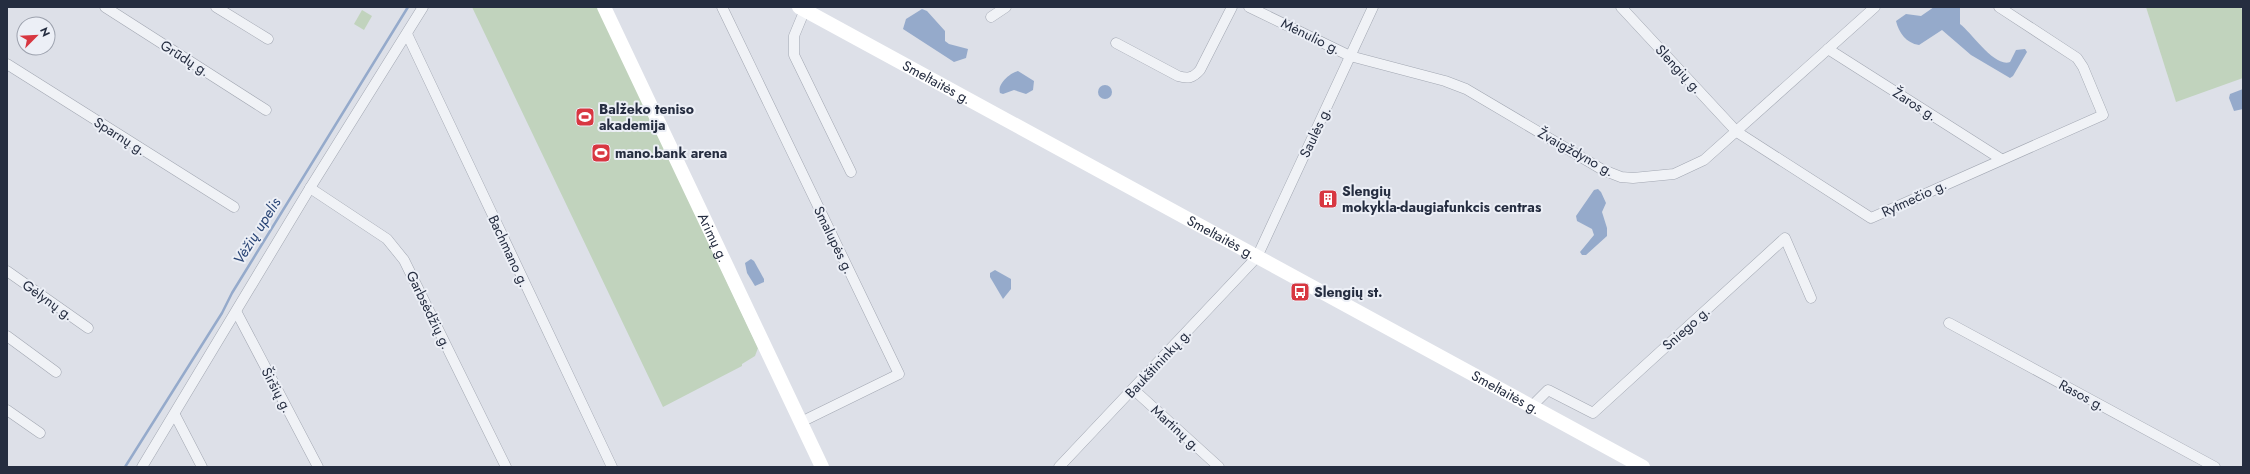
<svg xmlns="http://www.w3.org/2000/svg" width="2250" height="474" font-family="Jost,sans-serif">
  <rect width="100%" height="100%" fill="#dde0e8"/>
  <g fill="#c1d3bd">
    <path d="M472 7H598L758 348 755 356 742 364V366L663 407Z"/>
    <path d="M2146 7H2241L2243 14V78L2176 102Z"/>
    <path d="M362 10 372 16 364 30 354 24Z"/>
  </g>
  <g fill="#95aacb">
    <path d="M1934 7H1960V24C1972 33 1995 68 2010 62L2016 50 2025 49 2027 52 2013 76 2010 78 1971 55 1942 30 1919 45C1906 43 1899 33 1896 21L1906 14 1921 16Z"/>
    <path d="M922 9 927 11 945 31V41L949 44 968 49 966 58 954 62 903 29 906 19Z"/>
    <path d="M1018 71 1034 81 1033 90 1026 94 1014 90 1003 94 1000 93C997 84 1010 73 1018 71Z"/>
    <circle cx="1105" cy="92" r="7"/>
    <path d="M2243 89V109L2234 111 2229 98 2230 94Z"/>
    <path d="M1598 189 1601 192 1606 203 1602 212 1607 228V236L1586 255H1582L1580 252 1594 235 1592 229 1577 221 1576 216 1594 190Z"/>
    <path d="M751 259 754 261 764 279V282L755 286 747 273 745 263Z"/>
    <path d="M995 270 1011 279V289L1003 299 990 277V273Z"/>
  </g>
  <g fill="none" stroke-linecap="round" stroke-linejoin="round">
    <path stroke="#95aacb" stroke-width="2.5" d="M125 467 222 313 232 293 408 7"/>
    <defs>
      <g id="street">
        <path d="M105 7 266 110"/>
        <path d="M216 7 268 39"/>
        <path d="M722 7 899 374 801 422"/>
        <path d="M806 7 794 36V55L851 172"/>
        <path d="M1249 7 1350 56 1445 81 1466 89 1603 170 1621 177 1633 178 1674 174 1704 160 1875 7"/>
        <path d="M1621 7 1737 132 1871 218 2103 115 2083 67 2077 58 1999 7"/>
        <path d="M991 17 1006 7"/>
        <path d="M407 34 612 467"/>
        <path d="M1116 43 1178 76C1188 79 1193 78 1200 70L1232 7"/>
        <path d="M1828 49 2001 159"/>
        <path d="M7 64 234 207"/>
        <path d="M310 188 387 239 404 260 506 467"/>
        <path d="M7 271 88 328"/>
        <path d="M237 313 318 467"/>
        <path d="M1949 323 2215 467"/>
        <path d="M7 336 56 372"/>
        <path d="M1133 389 1219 467"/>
        <path d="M1532 406 1548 390 1593 413 1785 238 1811 298"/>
        <path d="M7 410 40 433"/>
        <path d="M175 415 202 467"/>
        <path d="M142 467 310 188 423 7"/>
        <path d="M1059 467 1257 257 1373 7"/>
      </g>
    </defs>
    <use href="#street" stroke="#a2a7b2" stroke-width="11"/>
    <use href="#street" stroke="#f0f2f6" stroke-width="10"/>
    <g stroke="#fff" stroke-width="14">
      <path id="s1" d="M604 7 822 467"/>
      <path id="s2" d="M799 7 1643 467"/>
    </g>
  </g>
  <defs>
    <symbol id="stadium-square" viewBox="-11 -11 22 22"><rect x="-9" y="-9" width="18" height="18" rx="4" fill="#d83741" stroke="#eceff6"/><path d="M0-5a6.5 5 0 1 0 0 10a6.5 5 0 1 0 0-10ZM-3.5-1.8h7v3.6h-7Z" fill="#fff"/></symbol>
    <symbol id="building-square" viewBox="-11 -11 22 22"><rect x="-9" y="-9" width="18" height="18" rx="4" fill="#d83741" stroke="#eceff6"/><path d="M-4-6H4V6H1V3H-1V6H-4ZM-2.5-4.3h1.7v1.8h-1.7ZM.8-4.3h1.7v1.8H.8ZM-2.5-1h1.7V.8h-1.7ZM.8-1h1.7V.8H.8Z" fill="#fff"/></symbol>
    <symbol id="bus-square" viewBox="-11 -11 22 22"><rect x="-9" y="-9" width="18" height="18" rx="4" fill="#d83741" stroke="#eceff6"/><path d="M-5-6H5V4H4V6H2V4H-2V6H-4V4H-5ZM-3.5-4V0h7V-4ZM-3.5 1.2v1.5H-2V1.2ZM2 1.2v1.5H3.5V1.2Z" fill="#fff"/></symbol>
  </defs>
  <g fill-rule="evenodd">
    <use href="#stadium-square" x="574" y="106" width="22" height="22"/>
    <use href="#stadium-square" x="590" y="142" width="22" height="22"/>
    <use href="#building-square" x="1317" y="188" width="22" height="22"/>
    <use href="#bus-square" x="1289" y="281" width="22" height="22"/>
  </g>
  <g text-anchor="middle" stroke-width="4" stroke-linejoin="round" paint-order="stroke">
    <g font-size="14" fill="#252d40" stroke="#eceff6">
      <text transform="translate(1311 36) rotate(26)" y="5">Mėnulio g.</text>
      <text transform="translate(185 58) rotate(32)" y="5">Grūdų g.</text>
      <text transform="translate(1679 69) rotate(47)" y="5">Slengių g.</text>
      <text dy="5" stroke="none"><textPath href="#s2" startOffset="157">Smeltaitės g.</textPath></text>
      <text transform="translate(1915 104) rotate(32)" y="5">Žaros g.</text>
      <text transform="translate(1315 132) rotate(-65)" y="5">Saulės g.</text>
      <text transform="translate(120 136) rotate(32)" y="5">Sparnų g.</text>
      <text transform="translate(1576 152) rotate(29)" y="5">Žvaigždyno g.</text>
      <text transform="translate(1914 198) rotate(-25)" y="5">Rytmečio g.</text>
      <text dy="5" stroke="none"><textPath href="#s1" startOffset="255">Arimų g.</textPath></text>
      <text dy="5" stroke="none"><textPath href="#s2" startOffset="481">Smeltaitės g.</textPath></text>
      <text transform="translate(834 240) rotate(64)" y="5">Smalupės g.</text>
      <text transform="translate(509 251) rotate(65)" y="5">Bachmano g.</text>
      <text transform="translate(48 300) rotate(35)" y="5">Gėlynų g.</text>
      <text transform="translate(429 310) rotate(64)" y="5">Garbsėdžių g.</text>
      <text transform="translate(1686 328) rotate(-42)" y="5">Sniego g.</text>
      <text transform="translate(1158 363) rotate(-47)" y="5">Baukštininkų g.</text>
      <text transform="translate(277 390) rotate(62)" y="5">Širšių g.</text>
      <text dy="5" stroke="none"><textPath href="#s2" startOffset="805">Smeltaitės g.</textPath></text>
      <text transform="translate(2082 395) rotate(28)" y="5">Rasos g.</text>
      <text transform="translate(1176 428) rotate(42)" y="5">Martinų g.</text>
    </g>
    <g font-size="14" font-weight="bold" fill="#252d40" stroke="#eceff6" text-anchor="start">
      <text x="599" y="114">Balžeko teniso<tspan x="599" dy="16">akademija</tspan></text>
      <text x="615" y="158">mano.bank arena</text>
      <text x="1342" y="196">Slengių<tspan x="1342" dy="16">mokykla-daugiafunkcis centras</tspan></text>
      <text x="1314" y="297">Slengių st.</text>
    </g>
    <g font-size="15" font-style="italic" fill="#2c4777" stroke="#eceff6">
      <text transform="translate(257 231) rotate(-58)" y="5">Vėžių upelis</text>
    </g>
  </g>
  <rect width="2250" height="474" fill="none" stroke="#252d40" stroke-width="16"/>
  <g transform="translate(36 36) rotate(66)"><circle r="19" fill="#eceff6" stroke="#9ca1ad"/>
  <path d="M0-3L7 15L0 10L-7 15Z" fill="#d83741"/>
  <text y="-6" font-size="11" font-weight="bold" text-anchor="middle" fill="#252d40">N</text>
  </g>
</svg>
